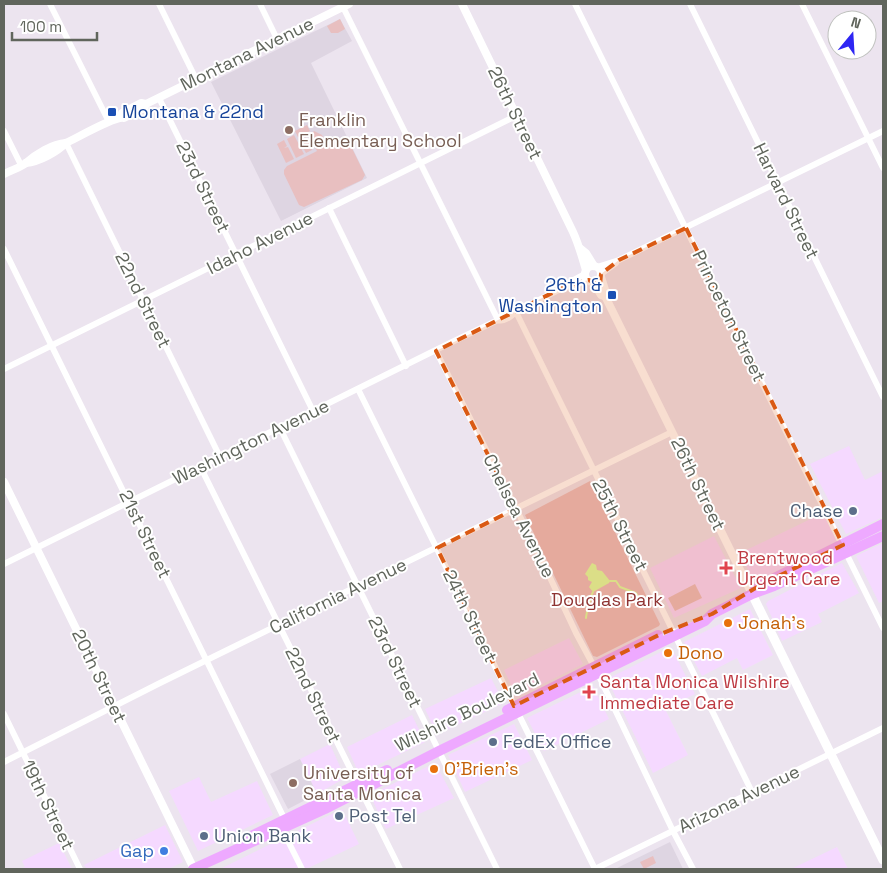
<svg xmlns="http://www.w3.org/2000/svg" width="887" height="873" font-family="'Space Grotesk',sans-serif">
  <rect width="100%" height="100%" fill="#ece4ef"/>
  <g fill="#f5d9ff">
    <path d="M849 446 865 480 883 471V517L846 534 810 464Z"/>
    <path d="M823 513 837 541 754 582 740 553Z"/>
    <path d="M714 536 741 588 674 618 650 568Z"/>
    <path d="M883 543V601L879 603 856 556Z"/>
    <path d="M842 563 859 593 818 614 822 622 782 641 766 604 768 601Z"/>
    <path d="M750 609 773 655 743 670 737 658 702 676 684 642Z"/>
    <path d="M569 638 583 664 517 697 504 670Z"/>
    <path d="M671 647 695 694 665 709 688 755 653 773 607 679Z"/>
    <path d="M491 678 504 703 440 733 436 732 425 709Z"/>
    <path d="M593 686 609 719 544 751 527 718Z"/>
    <path d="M412 715 425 742 359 774 347 747Z"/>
    <path d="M514 724 532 760 465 792 448 755Z"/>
    <path d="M330 744 345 778 317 794 300 759Z"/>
    <path d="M435 763 454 798 386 829 370 795Z"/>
    <path d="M199 777 211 802 257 781 273 815 198 851 169 791Z"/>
    <path d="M342 809 359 844 306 869H220Z"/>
    <path d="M165 825 183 862 168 869H87L84 865Z"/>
    <path d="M59 843 72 869H20L25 867 22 861Z"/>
    <path d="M837 847 848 869H791Z"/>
  </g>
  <g fill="#ded5e2">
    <path d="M340 19 352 41 311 63 367 178 281 221 211 82Z"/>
    <path d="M300 759 317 794 288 809 270 774Z"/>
    <path d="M670 842 683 869H615Z"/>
  </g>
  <g fill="#e8bfc0">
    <path d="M340 19 345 29 338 33H331L327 26Z"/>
    <path d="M307 125 310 131 298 137 295 131Z"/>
    <path d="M314 131 322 135 327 146 342 139 348 140 365 175 362 180 304 207 299 205 284 174V170L287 166 317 151 310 139V135Z"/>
    <path d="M294 135 304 154 296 158 287 139Z"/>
    <path d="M306 137 312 150 306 153 299 141Z"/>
    <path d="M284 140 287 146 284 148 288 147 294 159 286 163 277 144Z"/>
    <path d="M590 481 660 624 659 626 597 657 593 656 525 515Z"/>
    <path d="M695 584 702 598 675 611 668 598Z"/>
    <path d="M653 856 656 863 644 869 640 862Z"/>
  </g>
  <path fill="#dbffa4" d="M592 563 596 565 597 570 602 571 610 581 609 583 593 592 589 587 592 582 588 580V577L585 574Z"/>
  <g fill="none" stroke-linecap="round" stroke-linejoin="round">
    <g stroke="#dbffa4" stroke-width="2">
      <path d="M610 581H616L620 587 636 593 638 597"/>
      <path d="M586 618C586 615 591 595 593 592"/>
    </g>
    <g stroke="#fff" stroke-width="6">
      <path d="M50 4 109 122"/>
      <path d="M159 4 196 79"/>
      <path d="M260 4 277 39"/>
      <path d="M575 4 883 628"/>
      <path d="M690 4 883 397"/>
      <path d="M802 4 883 168"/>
      <path d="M343 7 498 320"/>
      <path d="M159 98 313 411"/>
      <path d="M4 131 21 165"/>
      <path d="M66 143 220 457"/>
      <path d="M329 208 406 366"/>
      <path d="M4 249 285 820"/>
      <path d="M597 267 619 260 883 131"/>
      <path d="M601 274 616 263"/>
      <path d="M568 285 573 286 589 280"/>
      <path d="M516 312 752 792"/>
      <path d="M498 320C501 314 509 311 516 312"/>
      <path d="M436 351 538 552 576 633 598 674 673 831 693 869"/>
      <path d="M4 369 516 116"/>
      <path d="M358 389 595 869"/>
      <path d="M280 428 497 869"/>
      <path d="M200 466 400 869"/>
      <path d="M4 564 450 343 498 320C505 322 511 317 516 312L568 285 570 282 585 274"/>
      <path d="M4 714 80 869"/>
      <path d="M4 762 160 683 672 432"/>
      <path d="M282 829 302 869"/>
      <path d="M595 869 883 728"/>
    </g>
    <g stroke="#fff" stroke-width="8">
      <path d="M462 4 573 232C579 245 582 257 586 270"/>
      <path d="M120 117 122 113 141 103 146 104"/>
      <path d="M26 163C39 162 57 152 66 143 77 138 115 116 124 118L144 108 146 104 349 4"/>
      <path d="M4 174C11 170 20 168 26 163 36 154 52 144 66 143"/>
      <path d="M581 249 586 253 594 266"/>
      <circle cx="593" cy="274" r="8"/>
      <path d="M601 277 606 293 605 296 752 594"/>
      <path d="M593 282 601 295 605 296"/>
      <path d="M4 482 194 869"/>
    </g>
    <path stroke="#fff" stroke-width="9" d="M752 594 883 860"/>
    <g stroke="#eea9ff" stroke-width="10">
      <path d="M754 591 764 583 883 524"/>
      <path d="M507 710 658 635"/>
      <path d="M241 846 247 838 387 770"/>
      <path d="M193 869 325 809 439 751 705 621 712 614 752 594 774 586 883 536"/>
    </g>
  </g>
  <path fill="#da5a14" fill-opacity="0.2" stroke="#da5a14" stroke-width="4" stroke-dasharray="10 6" stroke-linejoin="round" d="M686 228 843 545 764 583 712 614 663 633 514 706 437 548 515 509 436 351 568 285 589 280 600 286 601 274 619 260Z"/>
  <g fill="#1a4fb4" stroke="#fff" stroke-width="2">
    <rect x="107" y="107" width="10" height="10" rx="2.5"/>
    <rect x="607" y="290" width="10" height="10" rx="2.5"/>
  </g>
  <g fill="#8d6e63" stroke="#fff" stroke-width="2">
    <circle cx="289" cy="130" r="5"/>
    <circle cx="293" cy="783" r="5"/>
  </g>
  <g fill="#5c6f8a" stroke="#fff" stroke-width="2">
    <circle cx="853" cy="511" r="5"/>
    <circle cx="493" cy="742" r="5"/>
    <circle cx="339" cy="816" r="5"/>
    <circle cx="204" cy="836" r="5"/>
  </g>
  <g fill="#e0444e" stroke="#fff" stroke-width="2">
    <path d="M723.5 560.5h5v5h5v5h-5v5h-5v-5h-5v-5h5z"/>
    <path d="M586.5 684.5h5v5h5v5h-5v5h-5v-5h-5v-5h5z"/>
  </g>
  <g fill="#e8710a" stroke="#fff" stroke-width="2">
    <circle cx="728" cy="623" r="5"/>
    <circle cx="668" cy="653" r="5"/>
    <circle cx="434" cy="769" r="5"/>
  </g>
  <circle fill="#3f7fe0" stroke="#fff" stroke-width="2" cx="164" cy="851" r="5"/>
  <g text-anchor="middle" stroke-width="4" stroke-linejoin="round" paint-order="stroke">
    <g font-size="18" fill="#60655c" stroke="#fff">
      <text transform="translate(247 54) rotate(-26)" y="6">Montana Avenue</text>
      <text transform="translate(515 113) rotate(64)" y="6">26th Street</text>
      <text transform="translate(203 187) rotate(64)" y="6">23rd Street</text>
      <text transform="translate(786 201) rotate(64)" y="6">Harvard Street</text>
      <text transform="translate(260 243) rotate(-27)" y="6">Idaho Avenue</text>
      <text transform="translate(143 300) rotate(64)" y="6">22nd Street</text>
      <text transform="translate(729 316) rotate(64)" y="6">Princeton Street</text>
      <text transform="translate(251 442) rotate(-26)" y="6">Washington Avenue</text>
      <text transform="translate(698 484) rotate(64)" y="6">26th Street</text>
      <text transform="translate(519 516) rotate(63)" y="6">Chelsea Avenue</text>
      <text transform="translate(620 525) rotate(63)" y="6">25th Street</text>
      <text transform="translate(145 534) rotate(64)" y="6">21st Street</text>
      <text transform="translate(338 596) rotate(-26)" y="6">California Avenue</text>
      <text transform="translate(470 616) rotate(64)" y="6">24th Street</text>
      <text transform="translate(395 662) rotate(64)" y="6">23rd Street</text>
      <text transform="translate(99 676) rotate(64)" y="6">20th Street</text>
      <text transform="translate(313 695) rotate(64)" y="6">22nd Street</text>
      <text transform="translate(467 712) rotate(-26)" y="6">Wilshire Boulevard</text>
      <text transform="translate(739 799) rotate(-26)" y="6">Arizona Avenue</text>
      <text transform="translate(48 805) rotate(64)" y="6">19th Street</text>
    </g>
    <g font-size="18" fill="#164399" stroke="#fff" text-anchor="start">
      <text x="122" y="118">Montana &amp; 22nd</text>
      <text x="602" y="291" text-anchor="end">26th &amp;<tspan x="602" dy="21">Washington</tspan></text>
    </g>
    <g font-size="18" fill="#785e54" stroke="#fff" text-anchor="start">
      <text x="299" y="126">Franklin<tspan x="299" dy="21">Elementary School</tspan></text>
      <text x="303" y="779">University of<tspan x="303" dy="21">Santa Monica</tspan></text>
    </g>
    <g font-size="18" fill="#4e5e75" stroke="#fff" text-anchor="start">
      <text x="843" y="517" text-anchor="end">Chase</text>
      <text x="503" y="748">FedEx Office</text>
      <text x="349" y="822">Post Tel</text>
      <text x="214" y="842">Union Bank</text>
    </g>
    <g font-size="18" fill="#be3a42" stroke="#fff" text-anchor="start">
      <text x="737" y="564">Brentwood<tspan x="737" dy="21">Urgent Care</tspan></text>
      <text x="600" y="688">Santa Monica Wilshire<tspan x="600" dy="21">Immediate Care</tspan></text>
    </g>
    <g font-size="18" fill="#8e3332" stroke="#fff">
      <text x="607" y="606">Douglas Park</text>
    </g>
    <g font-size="18" fill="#c56008" stroke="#fff" text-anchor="start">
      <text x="738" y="629">Jonah's</text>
      <text x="678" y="659">Dono</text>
      <text x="444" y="775">O'Brien's</text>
    </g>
    <g font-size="18" fill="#366cbe" stroke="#fff" text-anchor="end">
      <text x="154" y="857">Gap</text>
    </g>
  </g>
  <rect width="887" height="873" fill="none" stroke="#60655c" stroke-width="10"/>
  <g transform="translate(852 35) rotate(18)"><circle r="24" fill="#ffffff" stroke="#bfc1be"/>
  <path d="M0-4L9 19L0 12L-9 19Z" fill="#2e26f3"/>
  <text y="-8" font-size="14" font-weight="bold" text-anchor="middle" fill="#60655c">N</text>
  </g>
  <path d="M12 32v8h85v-8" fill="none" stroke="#60655c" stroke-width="2.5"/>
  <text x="20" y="32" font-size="15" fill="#60655c" stroke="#ffffff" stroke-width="4" paint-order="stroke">100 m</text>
</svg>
